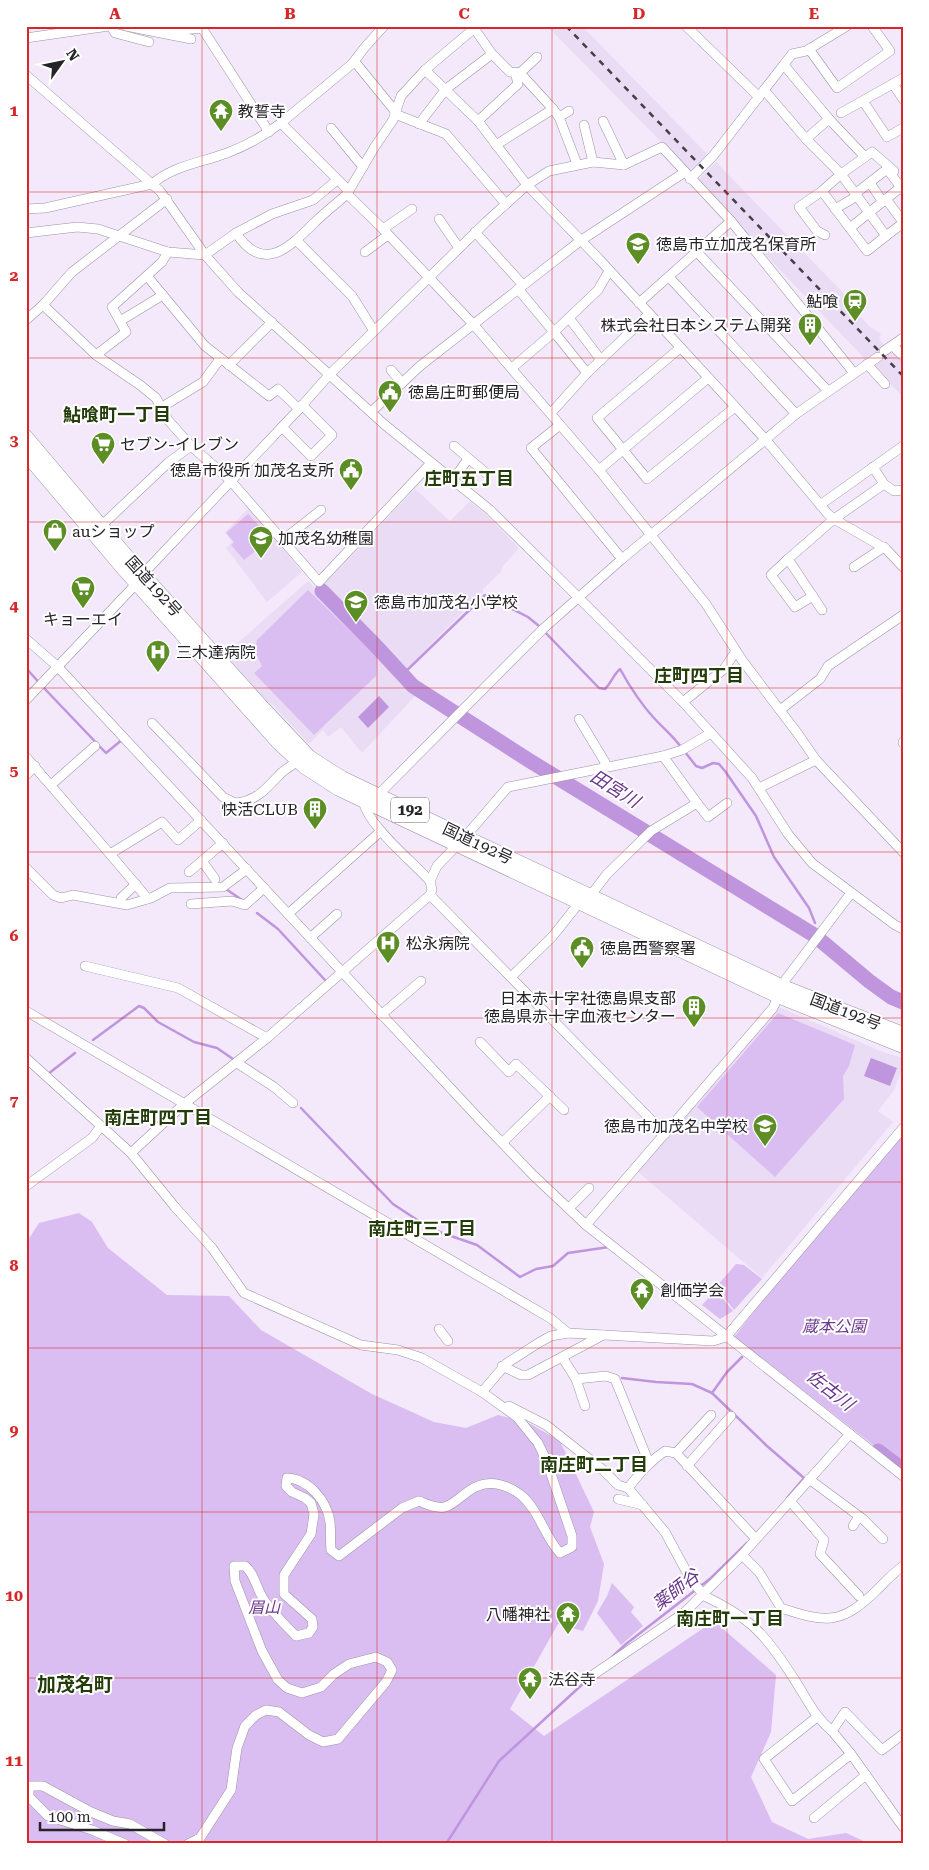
<svg xmlns="http://www.w3.org/2000/svg" width="929" height="1870" font-family="'Roboto Serif','Noto Sans JP',serif">
  <rect width="100%" height="100%" fill="#f3e9fb"/>
  <g fill="#eadcf5">
    <path d="M547 26H582L708 155 692 170 687 168Z"/>
    <path d="M716 162 852 302 850 305 869 326 881 334 879 339 884 344 881 348 887 354 895 350 903 359V397L874 367 880 360 875 354 865 359 698 184 699 179Z"/>
    <path d="M415 489 450 521 470 501 489 517 519 548 502 567 501 572 483 589V592L399 676 416 695 362 753 341 727 328 737 323 730 309 744 273 705 265 700 225 654 308 581 318 591Z"/>
    <path d="M249 508 302 572 267 602 226 548 232 542 225 532Z"/>
    <path d="M779 1007 883 1052 903 1058V1067L894 1090 878 1111 893 1122 762 1278 637 1171Z"/>
  </g>
  <g fill="#dabdf1">
    <path d="M248 514 266 533V538L257 545 259 548 244 560 231 545 234 542 226 533Z"/>
    <path d="M308 590 377 657 376 676 314 735 254 673 262 666 255 652 257 640Z"/>
    <path d="M778 1013 855 1045 849 1066 843 1076 844 1099 775 1177 697 1107Z"/>
    <path d="M903 1135V1468L734 1337 772 1289Z"/>
    <path d="M79 1213 92 1222 108 1248 167 1295 229 1296 261 1330 372 1394 434 1422 466 1428 498 1415 527 1422 560 1441 594 1512 590 1527 604 1564 598 1601 583 1631 558 1624 510 1709 544 1736 714 1621 776 1675 771 1732 751 1777 772 1822 808 1839 846 1833 870 1844H26V1243L39 1223Z"/>
    <path d="M736 1264 744 1265 762 1279 734 1310 716 1287Z"/>
    <path d="M716 1290 733 1311 720 1319 702 1305Z"/>
    <path d="M612 1583 634 1607 631 1612 643 1626 621 1645 597 1613 607 1596Z"/>
  </g>
  <g fill="#bf96dd">
    <path d="M379 696 389 707 368 728 358 717Z"/>
    <path d="M871 1058 897 1068 890 1086 864 1076Z"/>
  </g>
  <g fill="none" stroke-linecap="round" stroke-linejoin="round">
    <g stroke="#bf96dd" stroke-width="2.5">
      <path d="M26 668 43 687 106 753 123 739"/>
      <path d="M402 675 485 595 528 617 539 626 599 688 605 689C612 682 613 675 620 669 630 687 640 703 654 718 663 728 673 736 681 747"/>
      <path d="M685 752 696 766 702 768 713 763 719 764 725 771 756 816 774 857 809 908 815 923"/>
      <path d="M226 889 242 900"/>
      <path d="M257 913 278 929 325 980"/>
      <path d="M814 935V930"/>
      <path d="M93 1040 139 1006 144 1008 158 1022 194 1042 217 1048 233 1059"/>
      <path d="M48 1074 75 1053"/>
      <path d="M301 1108 393 1204 431 1229 477 1245 520 1277 536 1269 553 1266 568 1253 609 1247"/>
      <path d="M742 1357 727 1372 712 1393 767 1446 804 1478 787 1498"/>
      <path d="M622 1378 656 1382 692 1384 712 1393"/>
      <path d="M612 1657 626 1644 711 1578 747 1543"/>
      <path d="M446 1844 499 1761 586 1681"/>
    </g>
    <g stroke="#bf96dd" stroke-width="15">
      <path d="M322 591 376 646 413 686 530 761 814 935 869 981 891 997 903 1002"/>
      <path d="M878 1451 903 1470"/>
    </g>
    <defs>
      <g id="minor">
        <path d="M111 26 115 33 149 42"/>
        <path d="M126 26 191 39"/>
        <path d="M477 26 425 70 401 96 393 120 374 148 347 194 383 229 473 324 599 470 706 604 742 660 798 734 816 760 903 852"/>
        <path d="M686 26 759 97"/>
        <path d="M474 28 492 54 510 72 520 73 553 109 559 117 577 164"/>
        <path d="M161 32 202 28 269 132"/>
        <path d="M26 38 109 26"/>
        <path d="M809 49 837 88 890 51 872 26"/>
        <path d="M355 62 395 111"/>
        <path d="M425 70 478 121 527 185 599 259 765 439 828 514 834 519 886 549 903 567"/>
        <path d="M520 73 537 57"/>
        <path d="M26 75 160 191 205 255 238 292 385 425 490 510 578 597 683 702 752 778 788 834 812 863 895 925 903 929"/>
        <path d="M893 84 903 99"/>
        <path d="M764 90 806 139 841 174 822 191 867 251 886 236 841 174 865 157 829 119 784 65"/>
        <path d="M863 101 887 137 903 128"/>
        <path d="M841 113 903 78"/>
        <path d="M395 114 446 134 506 204"/>
        <path d="M559 117 569 111"/>
        <path d="M478 121 518 84 515 72"/>
        <path d="M603 121 624 165"/>
        <path d="M419 124 446 89 492 54"/>
        <path d="M584 125 593 162"/>
        <path d="M331 128 363 167"/>
        <path d="M806 139 829 119"/>
        <path d="M496 145 553 109"/>
        <path d="M865 157 872 152 894 171"/>
        <path d="M690 179 713 156 792 54 806 51 847 26"/>
        <path d="M870 183 883 202"/>
        <path d="M349 191 281 123 352 64 365 47 384 26"/>
        <path d="M822 191 799 207 817 231 825 235"/>
        <path d="M856 193 887 169 903 190"/>
        <path d="M886 199 901 187"/>
        <path d="M26 209 45 208 152 184C175 165 200 163 227 153 246 146 265 135 281 123"/>
        <path d="M835 209 857 196"/>
        <path d="M439 219 459 248"/>
        <path d="M850 228 886 199 903 222"/>
        <path d="M383 229 412 209"/>
        <path d="M475 232 523 285"/>
        <path d="M26 233 77 227 98 229 168 252 205 255 236 233C263 274 289 248 314 223 324 213 336 204 347 194"/>
        <path d="M236 233 272 214 313 200 337 180"/>
        <path d="M886 236 903 223"/>
        <path d="M297 241 352 296 374 331"/>
        <path d="M365 252 388 235"/>
        <path d="M697 252 828 391"/>
        <path d="M147 276 205 346 269 396 278 389 299 409"/>
        <path d="M669 277 796 414"/>
        <path d="M518 289 554 332 598 290 609 271"/>
        <path d="M639 303 731 221"/>
        <path d="M43 305 96 355 140 385 156 398 168 420 191 446 230 480 319 582 431 463"/>
        <path d="M569 318 601 360"/>
        <path d="M26 320 43 305 72 272 167 199"/>
        <path d="M120 321 163 295"/>
        <path d="M893 346 903 356"/>
        <path d="M680 348 597 418 647 479 735 407"/>
        <path d="M884 351 903 338"/>
        <path d="M96 355 126 332 112 307 162 262 168 252"/>
        <path d="M867 364 885 384"/>
        <path d="M229 365 272 322"/>
        <path d="M512 368 554 332 587 373"/>
        <path d="M391 370 402 383"/>
        <path d="M162 407 203 382 220 359"/>
        <path d="M371 412 420 366 580 241 685 172"/>
        <path d="M551 413 587 373 649 314"/>
        <path d="M560 425 531 448 622 559"/>
        <path d="M282 427 311 456 332 435 302 405"/>
        <path d="M454 446 486 473"/>
        <path d="M873 467 884 484"/>
        <path d="M599 470 708 378"/>
        <path d="M453 480 468 459"/>
        <path d="M820 505 903 446"/>
        <path d="M101 526 169 462 191 446"/>
        <path d="M283 540 321 510"/>
        <path d="M788 559 771 575 795 607 813 596"/>
        <path d="M854 567 884 547"/>
        <path d="M822 610 788 559 834 519 884 484 894 491 903 490"/>
        <path d="M26 639 57 666 482 1122 533 1175 586 1225"/>
        <path d="M26 700 137 583 143 574 299 409 329 375 486 222 527 185 549 171 593 162 624 165 662 147 731 221 854 373"/>
        <path d="M683 702 724 669 736 651"/>
        <path d="M780 710 820 679 828 666 903 615"/>
        <path d="M579 719 605 762 604 768"/>
        <path d="M152 723 223 797 235 803C256 802 268 787 281 773 286 769 292 765 298 761"/>
        <path d="M903 742V743"/>
        <path d="M26 757 110 854"/>
        <path d="M26 775 35 766"/>
        <path d="M51 785 95 746"/>
        <path d="M759 788 816 760"/>
        <path d="M378 795 544 628 622 559 796 414 878 357"/>
        <path d="M363 801C369 827 410 859 430 881"/>
        <path d="M697 803 708 817 727 803"/>
        <path d="M202 861 215 879"/>
        <path d="M26 868 53 895 61 898 73 895 127 905 151 898 170 888 223 887 247 869"/>
        <path d="M189 872 223 843"/>
        <path d="M851 893 786 979 773 1008 586 1225 903 1476"/>
        <path d="M430 895 665 1134"/>
        <path d="M591 895 607 874 651 831 697 803 663 756"/>
        <path d="M121 898 136 884"/>
        <path d="M148 899 110 854 162 822 178 840 201 820"/>
        <path d="M191 904 232 901 245 905 264 888"/>
        <path d="M288 914 381 831"/>
        <path d="M310 938 337 914"/>
        <path d="M85 966 178 988 267 1038"/>
        <path d="M511 977 553 936 579 903"/>
        <path d="M26 1011 550 1318 568 1333"/>
        <path d="M381 1015 421 981"/>
        <path d="M480 1042 509 1072 516 1064 564 1110"/>
        <path d="M26 1058 131 1153 175 1207 212 1248 244 1293 361 1345 398 1350 422 1358 482 1392 517 1417 538 1443 547 1462 572 1536V1547L560 1553C544 1536 539 1510 521 1495 510 1486 492 1480 478 1486 466 1490 457 1503 445 1507 436 1509 426 1504 419 1501L402 1508 339 1556 331 1550C330 1541 331 1531 330 1522 327 1501 309 1479 287 1478L286 1486 292 1492 305 1498 311 1503 314 1514 311 1534 284 1575V1594L312 1619 313 1627 309 1633 296 1636C285 1625 273 1613 264 1600 256 1588 255 1574 245 1566H234L235 1581 262 1651 278 1680 287 1688 302 1693 321 1687 334 1674 349 1664 376 1657 387 1662 392 1670 386 1682 338 1739 323 1742 309 1735 279 1712 266 1710 256 1715 245 1726 237 1748 231 1790 200 1838 188 1844"/>
        <path d="M237 1063 274 1087 293 1103"/>
        <path d="M503 1142 550 1096"/>
        <path d="M131 1153 184 1104 267 1038 430 895 432 890 430 881 437 866 465 837 508 787 663 756 682 750 711 733"/>
        <path d="M26 1186 92 1138 101 1126"/>
        <path d="M569 1208 589 1188"/>
        <path d="M439 1329 448 1341"/>
        <path d="M603 1335 562 1357 576 1379 606 1376 615 1379 649 1463"/>
        <path d="M502 1366 521 1375H528L562 1357"/>
        <path d="M576 1379 585 1406"/>
        <path d="M482 1392 507 1363 540 1342 551 1336 568 1333 713 1341 726 1337 903 1128"/>
        <path d="M509 1406 546 1425 602 1469 618 1485 628 1488 665 1532 691 1580 703 1594"/>
        <path d="M676 1453 711 1415"/>
        <path d="M687 1466 731 1416"/>
        <path d="M809 1479 863 1519 883 1539"/>
        <path d="M628 1488C640 1473 650 1461 665 1451L676 1453 756 1539"/>
        <path d="M618 1499 643 1505"/>
        <path d="M790 1501 824 1540 820 1554 859 1596"/>
        <path d="M853 1526 859 1516"/>
        <path d="M742 1555 759 1572 781 1608C826 1623 841 1625 877 1590 885 1582 893 1573 903 1566"/>
        <path d="M702 1595C752 1618 767 1636 796 1682 808 1701 815 1717 832 1731"/>
        <path d="M587 1679 684 1613 742 1555 850 1434"/>
        <path d="M817 1717 764 1759 792 1801 851 1754 832 1731 845 1712 882 1750 903 1734"/>
        <path d="M851 1754 903 1827"/>
        <path d="M814 1818 866 1775"/>
        <path d="M125 1844 92 1830 48 1816 29 1797V1786H43L91 1812 113 1821 130 1824 165 1844"/>
      </g>
      <g id="highway">
        <path d="M26 437 128 558 260 705 309 757 326 768 342 778 446 828 783 987 903 1034"/>
        <path d="M26 454 123 568 279 743 305 767 339 789 778 996 903 1046"/>
      </g>
    </defs>
    <use href="#minor" stroke="#9c93a3" stroke-width="10"/>
    <use href="#highway" stroke="#9c93a3" stroke-width="15"/>
    <use href="#minor" stroke="#fff" stroke-width="9"/>
    <use href="#highway" stroke="#fff" stroke-width="14"/>
    <path stroke="#433f47" stroke-width="2.5" stroke-dasharray="6 6" stroke-linecap="butt" d="M566 26 903 376"/>
  </g>
  <path fill="none" stroke="#d62828" stroke-width="1" stroke-opacity="0.55" d="M202 26V1844M377 26V1844M552 26V1844M727 26V1844M26 192H903M26 358H903M26 522H903M26 688H903M26 852H903M26 1018H903M26 1182H903M26 1348H903M26 1512H903M26 1678H903"/>
  <defs>
    <symbol id="temple-pin" viewBox="-11 -11 22 30"><path d="M0 17L-7.5 6A9.5 9.5 0 1 1 7.5 6Z" fill="#5c8e25" stroke="#fff"/><path d="M0-6L5-2H3V0L6.5 2.5H4V6H1.5V3h-3V6H-4V2.5H-6.5L-3 0V-2H-5Z" fill="#fff"/></symbol>
    <symbol id="school-pin" viewBox="-11 -11 22 30"><path d="M0 17L-7.5 6A9.5 9.5 0 1 1 7.5 6Z" fill="#5c8e25" stroke="#fff"/><path d="M0-5L7-2L0 1L-7-2ZM-4 1L0 2.5L4 1V4Q0 6-4 4Z" fill="#fff"/></symbol>
    <symbol id="station-pin" viewBox="-11 -11 22 30"><path d="M0 17L-7.5 6A9.5 9.5 0 1 1 7.5 6Z" fill="#5c8e25" stroke="#fff"/><path d="M-3-6H3Q5-6 5-4V2Q5 4 3 4L4.5 6H3L1.5 4h-3L-3 6H-4.5L-3 4Q-5 4-5 2V-4Q-5-6-3-6ZM-3.5-4v3h7v-3ZM-3.5 1v1.5H-2V1ZM2 1v1.5H3.5V1Z" fill="#fff"/></symbol>
    <symbol id="building-pin" viewBox="-11 -11 22 30"><path d="M0 17L-7.5 6A9.5 9.5 0 1 1 7.5 6Z" fill="#5c8e25" stroke="#fff"/><path d="M-4-6H4V6H1V3H-1V6H-4ZM-2.5-4.3h1.7v1.8h-1.7ZM.8-4.3h1.7v1.8H.8ZM-2.5-1h1.7V.8h-1.7ZM.8-1h1.7V.8H.8Z" fill="#fff"/></symbol>
    <symbol id="civic-pin" viewBox="-11 -11 22 30"><path d="M0 17L-7.5 6A9.5 9.5 0 1 1 7.5 6Z" fill="#5c8e25" stroke="#fff"/><path d="M-.6-6.5H3V-4.5H.6V-3L4-1V1h2V6H-6V1h2V-1L-.6-3ZM-1.2 2.5V6h2.4V2.5Z" fill="#fff"/></symbol>
    <symbol id="supermarket-pin" viewBox="-11 -11 22 30"><path d="M0 17L-7.5 6A9.5 9.5 0 1 1 7.5 6Z" fill="#5c8e25" stroke="#fff"/><path d="M-6-5.5h2.5l.6 2H6L4.5 2H-2.5L-4.4-4H-6ZM-1.5 3.2a1.3 1.3 0 1 0 .1 0ZM3 3.2a1.3 1.3 0 1 0 .1 0Z" fill="#fff"/></symbol>
    <symbol id="shop-pin" viewBox="-11 -11 22 30"><path d="M0 17L-7.5 6A9.5 9.5 0 1 1 7.5 6Z" fill="#5c8e25" stroke="#fff"/><path d="M-5-2.5h2.3a2.7 3.5 0 0 1 5.4 0H5L5.5 6h-11ZM-1.5-2.5h3a1.5 2.3 0 0 0-3 0Z" fill="#fff"/></symbol>
    <symbol id="hospital-pin" viewBox="-11 -11 22 30"><path d="M0 17L-7.5 6A9.5 9.5 0 1 1 7.5 6Z" fill="#5c8e25" stroke="#fff"/><path d="M-5-5h3v3.5h4V-5h3V5h-3V1.5h-4V5h-3Z" fill="#fff"/></symbol>
  </defs>
  <g fill-rule="evenodd">
    <use href="#temple-pin" x="207" y="97" width="28" height="38"/>
    <use href="#school-pin" x="624" y="230" width="28" height="38"/>
    <use href="#station-pin" x="841" y="287" width="28" height="38"/>
    <use href="#building-pin" x="796" y="311" width="28" height="38"/>
    <use href="#civic-pin" x="376" y="378" width="28" height="38"/>
    <use href="#supermarket-pin" x="89" y="430" width="28" height="38"/>
    <use href="#civic-pin" x="337" y="456" width="28" height="38"/>
    <use href="#shop-pin" x="41" y="517" width="28" height="38"/>
    <use href="#school-pin" x="247" y="524" width="28" height="38"/>
    <use href="#supermarket-pin" x="69" y="574" width="28" height="38"/>
    <use href="#school-pin" x="342" y="588" width="28" height="38"/>
    <use href="#hospital-pin" x="144" y="638" width="28" height="38"/>
    <use href="#building-pin" x="301" y="795" width="28" height="38"/>
    <use href="#hospital-pin" x="374" y="929" width="28" height="38"/>
    <use href="#civic-pin" x="568" y="934" width="28" height="38"/>
    <use href="#building-pin" x="680" y="993" width="28" height="38"/>
    <use href="#school-pin" x="751" y="1112" width="28" height="38"/>
    <use href="#temple-pin" x="628" y="1276" width="28" height="38"/>
    <use href="#temple-pin" x="554" y="1600" width="28" height="38"/>
    <use href="#temple-pin" x="516" y="1665" width="28" height="38"/>
  </g>
  <g text-anchor="middle" stroke-width="4" stroke-linejoin="round" paint-order="stroke">
    <rect fill="#fff" stroke="#676569" stroke-width="1" x="391" y="797.5" width="38" height="25" rx="4"/>
    <g font-size="15" font-weight="bold" fill="#262329">
      <text x="410" y="815">192</text>
    </g>
    <g font-size="16" fill="#262329" stroke="#fff" text-anchor="start">
      <text x="238" y="117">教誓寺</text>
      <text x="656" y="250">徳島市立加茂名保育所</text>
      <text x="838" y="307" text-anchor="end">鮎喰</text>
      <text x="792" y="331" text-anchor="end">株式会社日本システム開発</text>
      <text x="408" y="398">徳島庄町郵便局</text>
      <text x="120" y="450">セブン-イレブン</text>
      <text x="334" y="476" text-anchor="end">徳島市役所 加茂名支所</text>
      <text x="72" y="537">auショップ</text>
      <text x="278" y="544">加茂名幼稚園</text>
      <text x="374" y="608">徳島市加茂名小学校</text>
      <text x="83" y="625" text-anchor="middle">キョーエイ</text>
      <text x="176" y="658">三木達病院</text>
      <text x="298" y="815" text-anchor="end">快活CLUB</text>
      <text x="406" y="949">松永病院</text>
      <text x="600" y="954">徳島西警察署</text>
      <text x="676" y="1004" text-anchor="end">日本赤十字社徳島県支部<tspan x="676" dy="18">徳島県赤十字血液センター</tspan></text>
      <text x="748" y="1132" text-anchor="end">徳島市加茂名中学校</text>
      <text x="660" y="1296">創価学会</text>
      <text x="550" y="1620" text-anchor="end">八幡神社</text>
      <text x="548" y="1685">法谷寺</text>
    </g>
    <g font-size="16" fill="#262329" stroke="#fff">
      <text transform="translate(154 586) rotate(48)" y="6">国道192号</text>
      <text transform="translate(478 843) rotate(25)" y="6">国道192号</text>
      <text transform="translate(846 1011) rotate(21)" y="6">国道192号</text>
    </g>
    <g font-size="16" font-style="italic" fill="#6d3a8f" stroke="#fff">
      <text x="834" y="1332">蔵本公園</text>
      <text x="264" y="1613">眉山</text>
    </g>
    <g font-size="18" font-weight="bold" fill="#243c09" stroke="#fff">
      <text x="117" y="421">鮎喰町一丁目</text>
      <text x="469" y="485">庄町五丁目</text>
      <text x="699" y="682">庄町四丁目</text>
      <text x="158" y="1124">南庄町四丁目</text>
      <text x="422" y="1235">南庄町三丁目</text>
      <text x="594" y="1471">南庄町二丁目</text>
      <text x="730" y="1625">南庄町一丁目</text>
    </g>
    <g font-size="18" font-style="italic" fill="#6a368b" stroke="#fff">
      <text transform="translate(615 789) rotate(32)" y="6">田宮川</text>
      <text transform="translate(830 1390) rotate(38)" y="6">佐古川</text>
      <text transform="translate(676 1590) rotate(-38)" y="6">薬師谷</text>
    </g>
    <g font-size="19" font-weight="bold" fill="#243c09" stroke="#fff">
      <text x="75" y="1691">加茂名町</text>
    </g>
  </g>
  <rect width="929" height="1870" fill="none" stroke="#ffffff" stroke-width="55"/>
  <g transform="translate(62 62) rotate(57)" stroke="#ffffff" stroke-width="4" paint-order="stroke">
  <path d="M0-4L9 19L0 12L-9 19Z" fill="#262329"/>
  <text y="-8" font-size="14" font-weight="bold" text-anchor="middle" fill="#262329">N</text>
  </g>
  <path d="M40 1822v8h124v-8" fill="none" stroke="#262329" stroke-width="2.5"/>
  <text x="48" y="1822" font-size="15" fill="#262329" stroke="#ffffff" stroke-width="4" paint-order="stroke">100 m</text>
  <rect x="28" y="28" width="874" height="1814" fill="none" stroke="#d62828" stroke-width="2"/>
  <g font-size="16" text-anchor="middle" font-weight="bold" fill="#d62828">
    <text x="115" y="19">A</text>
    <text x="290" y="19">B</text>
    <text x="464" y="19">C</text>
    <text x="639" y="19">D</text>
    <text x="814" y="19">E</text>
    <text x="14" y="116">1</text>
    <text x="14" y="281">2</text>
    <text x="14" y="446">3</text>
    <text x="14" y="611">4</text>
    <text x="14" y="776">5</text>
    <text x="14" y="941">6</text>
    <text x="14" y="1106">7</text>
    <text x="14" y="1271">8</text>
    <text x="14" y="1436">9</text>
    <text x="14" y="1601">10</text>
    <text x="14" y="1766">11</text>
  </g>
</svg>
